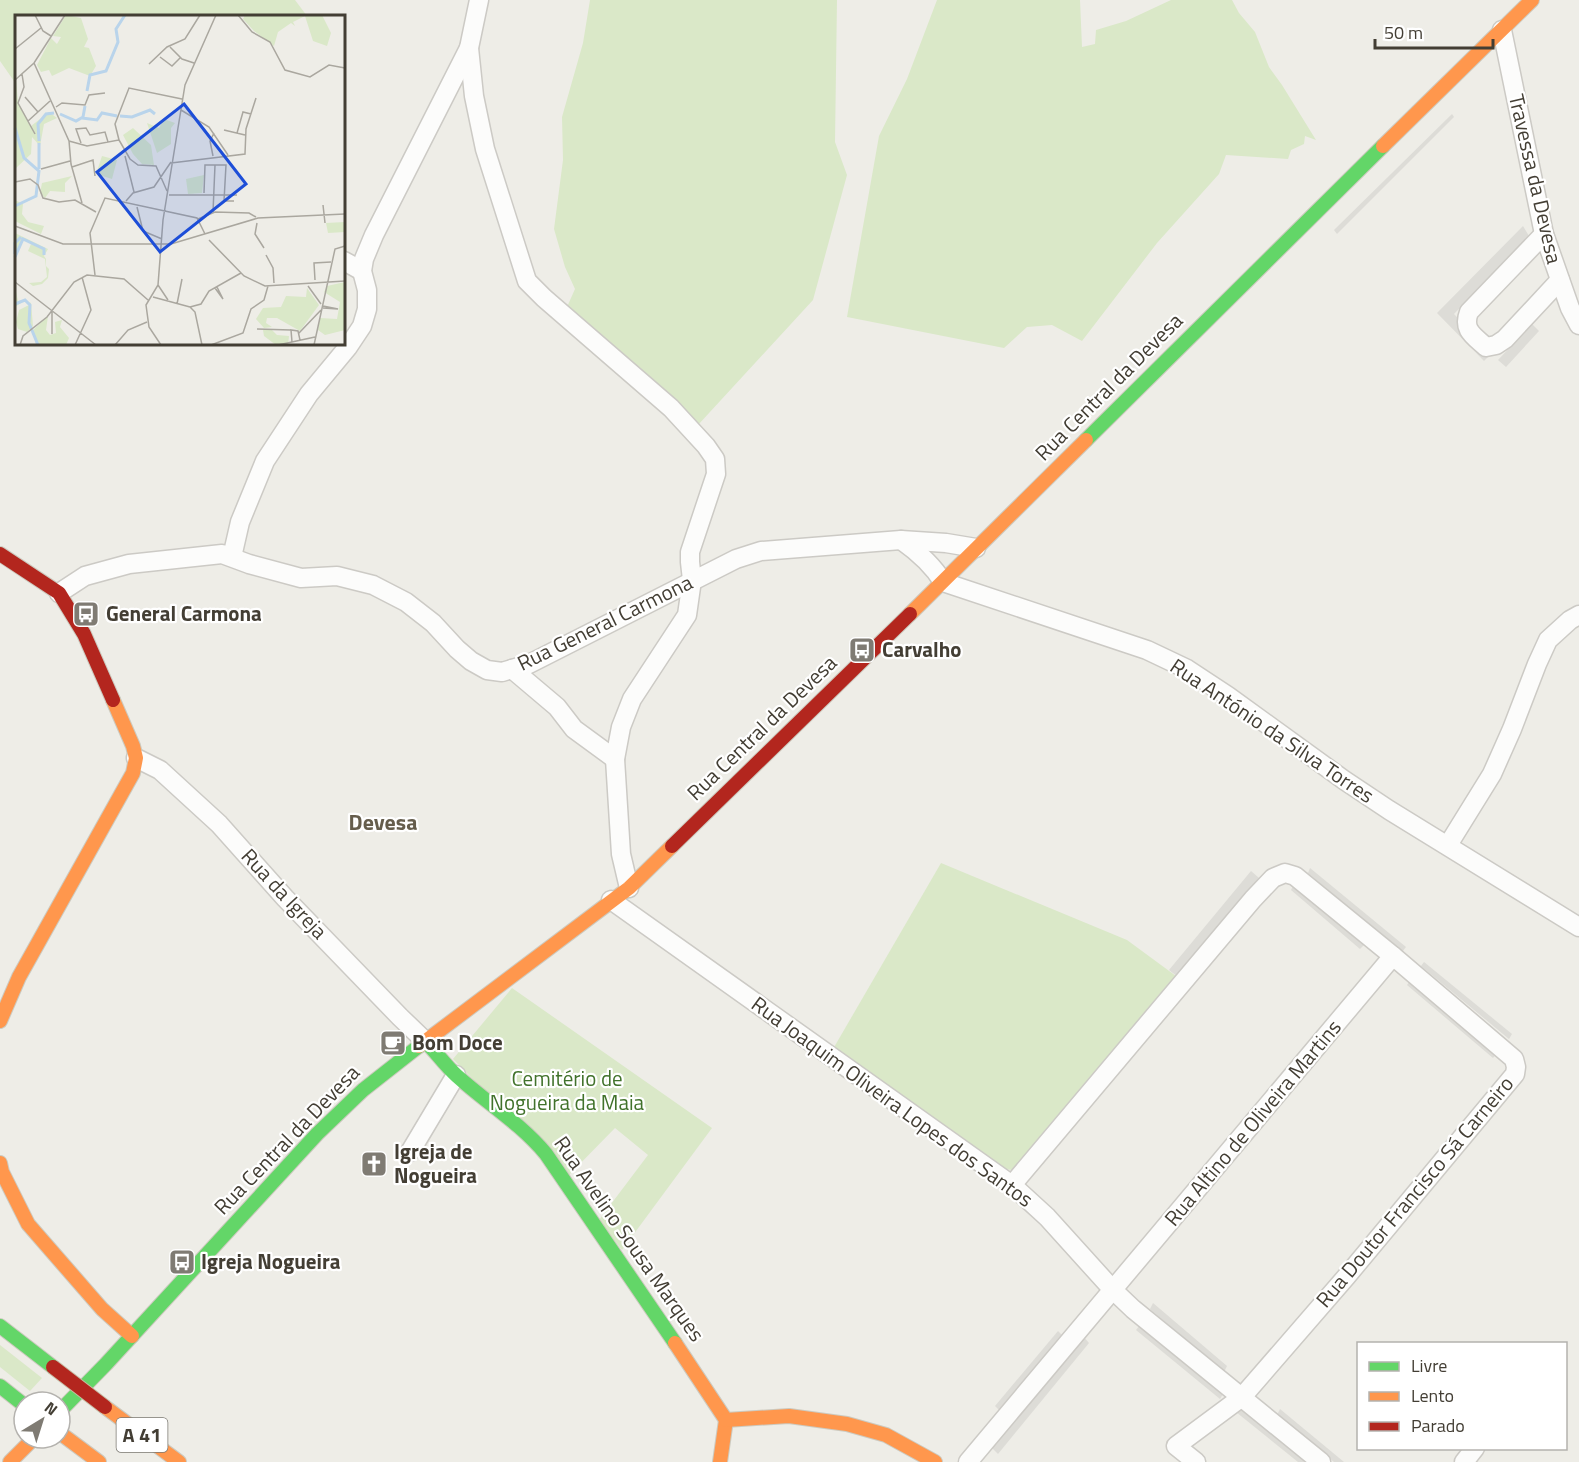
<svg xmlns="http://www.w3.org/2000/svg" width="1579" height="1462" font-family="'Titillium Web',sans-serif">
  <rect width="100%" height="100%" fill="#eeede7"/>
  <g fill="#dae8c8">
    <path d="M0 0H295L307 16H16V84L0 61Z"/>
    <path d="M590 0H837L835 142 847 175 813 300 698 425 567 307 575 289 565 267 554 229 563 160 562 117 583 43Z"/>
    <path d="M937 0H1080L1082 47 1095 44 1096 30 1126 21 1171 0H1232L1239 13 1255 32 1269 67 1282 85 1316 140 1305 136 1304 144 1291 150 1288 159 1226 155 1219 174 1157 243 1082 341 1052 325 1027 327 1004 348 847 317 879 136 907 79Z"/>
    <path d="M941 863 1127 940 1176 976 1014 1170 1002 1169 833 1049Z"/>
    <path d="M512 988 712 1128 622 1250 599 1220 648 1155 615 1128 568 1176 453 1059Z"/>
    <path d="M0 1345 42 1378 30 1391 0 1367Z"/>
  </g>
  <g fill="#dddcd7">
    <path d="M1452 114 1454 117 1337 234 1334 230Z"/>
    <path d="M1523 226 1529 236 1454 314 1492 353 1484 361 1437 313Z"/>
    <path d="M1532 324 1539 331 1506 367 1498 360Z"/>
    <path d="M1310 868 1406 947 1402 952 1308 873Z"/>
    <path d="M1251 871 1259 878 1178 977 1169 970Z"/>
    <path d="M1294 884 1366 943 1360 949 1291 890Z"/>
    <path d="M1424 962 1512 1034 1509 1039 1421 966Z"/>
    <path d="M1410 981 1497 1053 1493 1058 1407 985Z"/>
    <path d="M1153 1303 1227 1366 1224 1372 1150 1309Z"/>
    <path d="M1140 1325 1223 1394 1220 1399 1136 1330Z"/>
    <path d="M1058 1331 1062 1335 999 1410 995 1406Z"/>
    <path d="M1083 1336 1089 1343 998 1454 992 1448Z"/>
    <path d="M1240 1407 1309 1462H1298L1236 1412Z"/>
    <path d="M1280 1409 1344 1462H1334L1277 1415Z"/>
  </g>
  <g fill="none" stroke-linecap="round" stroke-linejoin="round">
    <defs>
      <g id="street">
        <path d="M479 0 469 48 474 96 485 149 527 281 544 298 671 408 706 446 715 459 716 474 690 552V562L692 580 687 615 632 699 621 727 615 759 621 854 629 888"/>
        <path d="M1502 30 1544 234 1570 308 1579 325"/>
        <path d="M1544 234 1469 312C1462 330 1474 336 1486 347L1496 345 1505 339 1560 280"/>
        <path d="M344 261 362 271"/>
        <path d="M901 540C918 552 932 564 943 582L1147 650 1187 669 1228 696 1344 780 1389 810 1579 927"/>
        <path d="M232 557 240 522 265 461 309 394 348 347 362 326 367 309V290L362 271 364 259 374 235 469 48"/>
        <path d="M59 593 85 576 129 564 222 554 249 564 301 578 337 576 373 585 406 602 433 623 457 649 471 661 487 670 502 672 529 664 736 559 761 551 901 540 946 543 976 548"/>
        <path d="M512 669 557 707 574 729 615 759"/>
        <path d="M136 758 160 770 219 824 285 898 400 1017 425 1041"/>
        <path d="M1448 845 1492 774 1512 729 1537 664 1548 640 1570 620 1579 615"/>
        <path d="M611 900 1012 1185 1047 1217 1113 1290 1133 1309 1321 1462"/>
        <path d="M410 1152 456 1075"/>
        <path d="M1012 1185 1253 899 1273 878 1285 873 1295 876 1393 956 1514 1059 1516 1067 1515 1074 1346 1277 1242 1397 1176 1446 1196 1462"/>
        <path d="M968 1462 1393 956"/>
        <path d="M1464 1462 1475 1448"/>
      </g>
      <g id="fast">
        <path d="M1086 440 1383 146"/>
        <path d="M425 1041C436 1052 445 1065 457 1076 487 1103 520 1123 546 1154L675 1343"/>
        <path d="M0 1326 53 1367"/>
        <path d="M0 1386 24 1405"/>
        <path d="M60 1411 106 1364 317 1134 363 1090 419 1046"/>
      </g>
      <g id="slow">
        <path d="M1383 146 1532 0"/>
        <path d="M910 614 1086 440"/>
        <path d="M0 1021 19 977 133 773 136 758 133 746 113 700"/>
        <path d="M419 1046 629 888 672 846"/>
        <path d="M0 1163 2 1172 28 1224 102 1309 132 1336"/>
        <path d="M675 1343 726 1420 720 1462"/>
        <path d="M105 1407 179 1462"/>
        <path d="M726 1420 789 1416 847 1424 886 1435 935 1462"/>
        <path d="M60 1433 99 1462"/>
        <path d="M10 1462 34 1438"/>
      </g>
      <g id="jam">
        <path d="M0 554 59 593 84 634 113 700"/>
        <path d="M672 846 910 614"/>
      </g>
    </defs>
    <use href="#street" stroke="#cccac5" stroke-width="21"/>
    <use href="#fast" stroke="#cdcabf" stroke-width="16"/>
    <use href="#slow" stroke="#cdcabf" stroke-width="16"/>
    <use href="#jam" stroke="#cdcabf" stroke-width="16"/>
    <use href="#street" stroke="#fcfcfb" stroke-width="18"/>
    <use href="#fast" stroke="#63d668" stroke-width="14"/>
    <use href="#slow" stroke="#ff974d" stroke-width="14"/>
    <use href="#jam" stroke="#b3261e" stroke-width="14"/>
    <defs>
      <path id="jam-bridge" d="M53 1367 105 1407"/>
    </defs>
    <use href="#jam-bridge" stroke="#c5bba3" stroke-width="16" stroke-linecap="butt"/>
    <use href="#jam-bridge" stroke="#b3261e" stroke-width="14"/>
  </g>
  <defs>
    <symbol id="bus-square" viewBox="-11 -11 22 22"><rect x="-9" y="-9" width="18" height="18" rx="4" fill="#7f7b73" stroke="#fff"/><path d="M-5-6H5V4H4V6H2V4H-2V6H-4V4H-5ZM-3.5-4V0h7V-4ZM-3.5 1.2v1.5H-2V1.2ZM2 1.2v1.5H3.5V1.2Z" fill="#fff"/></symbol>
    <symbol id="cafe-square" viewBox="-11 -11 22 22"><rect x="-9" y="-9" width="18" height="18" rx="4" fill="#7f7b73" stroke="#fff"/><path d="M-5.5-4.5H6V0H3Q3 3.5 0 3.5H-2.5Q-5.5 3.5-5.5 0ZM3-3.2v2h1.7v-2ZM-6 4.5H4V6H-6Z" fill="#fff"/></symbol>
    <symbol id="church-square" viewBox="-11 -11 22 22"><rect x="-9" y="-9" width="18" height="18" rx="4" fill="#7f7b73" stroke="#fff"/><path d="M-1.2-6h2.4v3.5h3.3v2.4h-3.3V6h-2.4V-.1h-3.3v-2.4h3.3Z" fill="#fff"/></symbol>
  </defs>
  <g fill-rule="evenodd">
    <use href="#bus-square" x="71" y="599" width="30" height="30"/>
    <use href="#bus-square" x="847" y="635" width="30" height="30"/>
    <use href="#cafe-square" x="378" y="1028" width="30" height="30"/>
    <use href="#church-square" x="359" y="1149" width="30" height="30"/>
    <use href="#bus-square" x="167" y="1247" width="30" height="30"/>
  </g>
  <g text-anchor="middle" stroke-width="4.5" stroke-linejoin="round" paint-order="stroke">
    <rect fill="#fff" stroke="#7b7871" stroke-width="1.5" x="116.5" y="1418" width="51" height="34" rx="4.5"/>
    <g font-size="20" font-weight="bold" fill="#433e34">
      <text x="142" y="1442">A 41</text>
    </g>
    <g font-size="21" fill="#433e34" stroke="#fff">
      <text transform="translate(1535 179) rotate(77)" y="7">Travessa da Devesa</text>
      <text transform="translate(1109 387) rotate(-45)" y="7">Rua Central da Devesa</text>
      <text transform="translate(605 623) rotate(-26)" y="7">Rua General Carmona</text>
      <text transform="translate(762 728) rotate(-44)" y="7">Rua Central da Devesa</text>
      <text transform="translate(1272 731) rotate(34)" y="7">Rua António da Silva Torres</text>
      <text transform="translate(284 894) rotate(47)" y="7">Rua da Igreja</text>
      <text transform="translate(892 1102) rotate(36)" y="7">Rua Joaquim Oliveira Lopes dos Santos</text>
      <text transform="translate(1253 1123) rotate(-50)" y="7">Rua Altino de Oliveira Martins</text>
      <text transform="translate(287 1140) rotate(-46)" y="7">Rua Central da Devesa</text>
      <text transform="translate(1415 1192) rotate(-50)" y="7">Rua Doutor Francisco Sá Carneiro</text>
      <text transform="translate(629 1239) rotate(55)" y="7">Rua Avelino Sousa Marques</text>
    </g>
    <g font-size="21" font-weight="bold" fill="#433e34" stroke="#fff" text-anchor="start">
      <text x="106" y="621">General Carmona</text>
      <text x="882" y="657">Carvalho</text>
      <text x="412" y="1050">Bom Doce</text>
      <text x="394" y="1159">Igreja de<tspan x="394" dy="24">Nogueira</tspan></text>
      <text x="201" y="1269">Igreja Nogueira</text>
    </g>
    <g font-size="21" fill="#41722b" stroke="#fff">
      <text x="567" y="1086">Cemitério de<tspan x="567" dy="24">Nogueira da Maia</tspan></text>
    </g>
    <g font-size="22" font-weight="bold" fill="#655d4c" stroke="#fff">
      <text x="383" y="830">Devesa</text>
    </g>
  </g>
  <g transform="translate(15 15)">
    <rect width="330" height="330" fill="#eeede7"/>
    <path d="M51 0 66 3 73 24 69 32 74 33 81 51 75 61 54 53 37 61 34 55 26 57 22 50 36 23 42 29 46 22 38 21ZM230 0H307L316 18 312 31 298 26 290 1 278 7 280 11 276 8 263 17 259 31 239 16 228 4ZM1 65 3 87 16 111 34 97 42 103 29 109 25 131 17 122 16 139 1 153ZM149 104 160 108 156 113V129L142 138 132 108 144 113ZM118 113 136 130 139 150 127 149 118 139 108 120ZM87 141 102 145 97 164 81 159ZM189 160 187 178 173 179 171 164ZM57 161 50 168V177L35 176 30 183 25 178 27 168ZM0 185 8 189 7 199 13 207 29 211 26 219 0 206ZM330 207V217L313 218 311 208ZM0 218 33 234 29 241 31 244V251L34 254 33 263 27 269 18 271 14 268 26 267 32 262 30 244 13 236 16 229 26 233 7 224 0 242ZM330 267V315L310 320 303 315 305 303 322 304 325 287 309 277 312 271ZM0 272 3 286 10 285 16 288 18 311 12 317 3 314 1 307 4 295 14 290 9 286 0 292ZM292 273 304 290 285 316 262 303H252L251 308 257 312 249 313 241 304 248 293 266 292 271 281 291 282ZM33 301 31 315 35 320 41 318 40 307 47 305 45 312 54 323 51 330H21L18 315ZM256 314 262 320 274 321 273 330H261L249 321 248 315Z" fill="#dae8c8"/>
    <path fill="none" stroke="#b9d4eb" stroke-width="3" d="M72 76 75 60 91 56 103 27 101 14 110 0M45 99 61 106 68 102 70 91M105 101 117 102 135 95 140 99M67 103 82 105 87 98 102 101M0 113 9 143 24 156 21 181 0 191M24 126 23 109 31 99 39 98M24 154V128M0 239V228L6 222M0 242 8 224 29 234V240M0 289 10 285 15 290 14 308 23 330"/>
    <path fill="none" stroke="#aaa79f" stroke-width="1.5" d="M20 0 28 16 36 21M223 0 237 17 255 27 270 55 295 62 314 50 330 53M155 32 167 44 179 48M0 34 26 13M145 42 157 51 165 43M19 48 54 126 56 149 67 188M134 49 152 32 170 24 185 0M7 59 9 72 3 88 20 119M0 65 19 48 50 0M10 82 23 97M41 92 47 88 70 90 74 80 90 78M166 95 194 112 213 140M13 106 35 86M209 115 230 120M222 118 228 97 236 99M104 125 115 144 123 150 141 151 152 176M54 126 72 131 104 125 100 109 114 73 167 84M66 128 61 114 71 113 75 120 90 117 93 127M110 141 119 177M198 141 195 126 199 118M156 148 230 139 231 114 241 83M57 152 78 145 80 161M26 154 55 146M0 167 15 164 23 170 28 183 44 187 60 185 81 197M189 178 190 150H211L209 186H219M154 180H222M111 186 118 178 139 172 156 147M308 190 310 208M122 192 128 216 147 224M198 197 200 150M183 204 200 197 234 198 241 202M242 208 240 219 249 233M0 211 48 229H156L243 203 330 199M194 225 229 261 250 271 330 266M251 240 258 253 259 268M80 260 75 218 90 183 182 203 190 219M300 265 299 248 316 247M0 267 81 330M143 270 153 285M293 271 306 289M200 273 208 284 202 272M138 282 175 292M162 289 167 264M175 292 186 289 194 276 226 258M175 292 180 297 187 330M308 293 323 294 308 291M242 314 276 315M284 318 306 295M37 319V297M277 327 276 315 283 316 285 325M5 330 8 321 32 302 59 267 72 260 109 264 133 285M60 330 76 295 67 262M100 330 113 315 132 307M146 330 134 312 131 290 143 270 148 205 170 70 201 0M196 330 228 318 236 294 249 285 253 271M263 330 300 322M299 330 320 234 330 231"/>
    <path fill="#1d4ed8" fill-opacity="0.15" stroke="#1d4ed8" stroke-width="3" d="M169 89 231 169 145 237 82 157Z"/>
    <rect width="330" height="330" fill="none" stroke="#433e34" stroke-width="3"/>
  </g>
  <rect x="1357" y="1342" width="210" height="108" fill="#ffffff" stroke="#b4b2ae" stroke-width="1.5"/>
  <rect x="1369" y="1362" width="30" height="9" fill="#63d668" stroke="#b4b2ae" stroke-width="1.5"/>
  <text x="1411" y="1372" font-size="18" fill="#433e34">Livre</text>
  <rect x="1369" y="1392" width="30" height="9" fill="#ff974d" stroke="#b4b2ae" stroke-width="1.5"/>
  <text x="1411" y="1402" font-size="18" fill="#433e34">Lento</text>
  <rect x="1369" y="1422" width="30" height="9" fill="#b3261e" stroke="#b4b2ae" stroke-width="1.5"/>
  <text x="1411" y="1432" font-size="18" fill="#433e34">Parado</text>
  <g transform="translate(42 1420) rotate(38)"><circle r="28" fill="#ffffff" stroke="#b4b2ae" stroke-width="1.5"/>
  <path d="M0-4.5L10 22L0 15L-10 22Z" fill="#7f7b73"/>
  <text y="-9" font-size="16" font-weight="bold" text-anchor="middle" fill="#433e34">N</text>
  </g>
  <path d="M1375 39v9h118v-9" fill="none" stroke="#433e34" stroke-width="3"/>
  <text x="1384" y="39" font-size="18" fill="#433e34" stroke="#ffffff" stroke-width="4.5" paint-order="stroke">50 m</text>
</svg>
